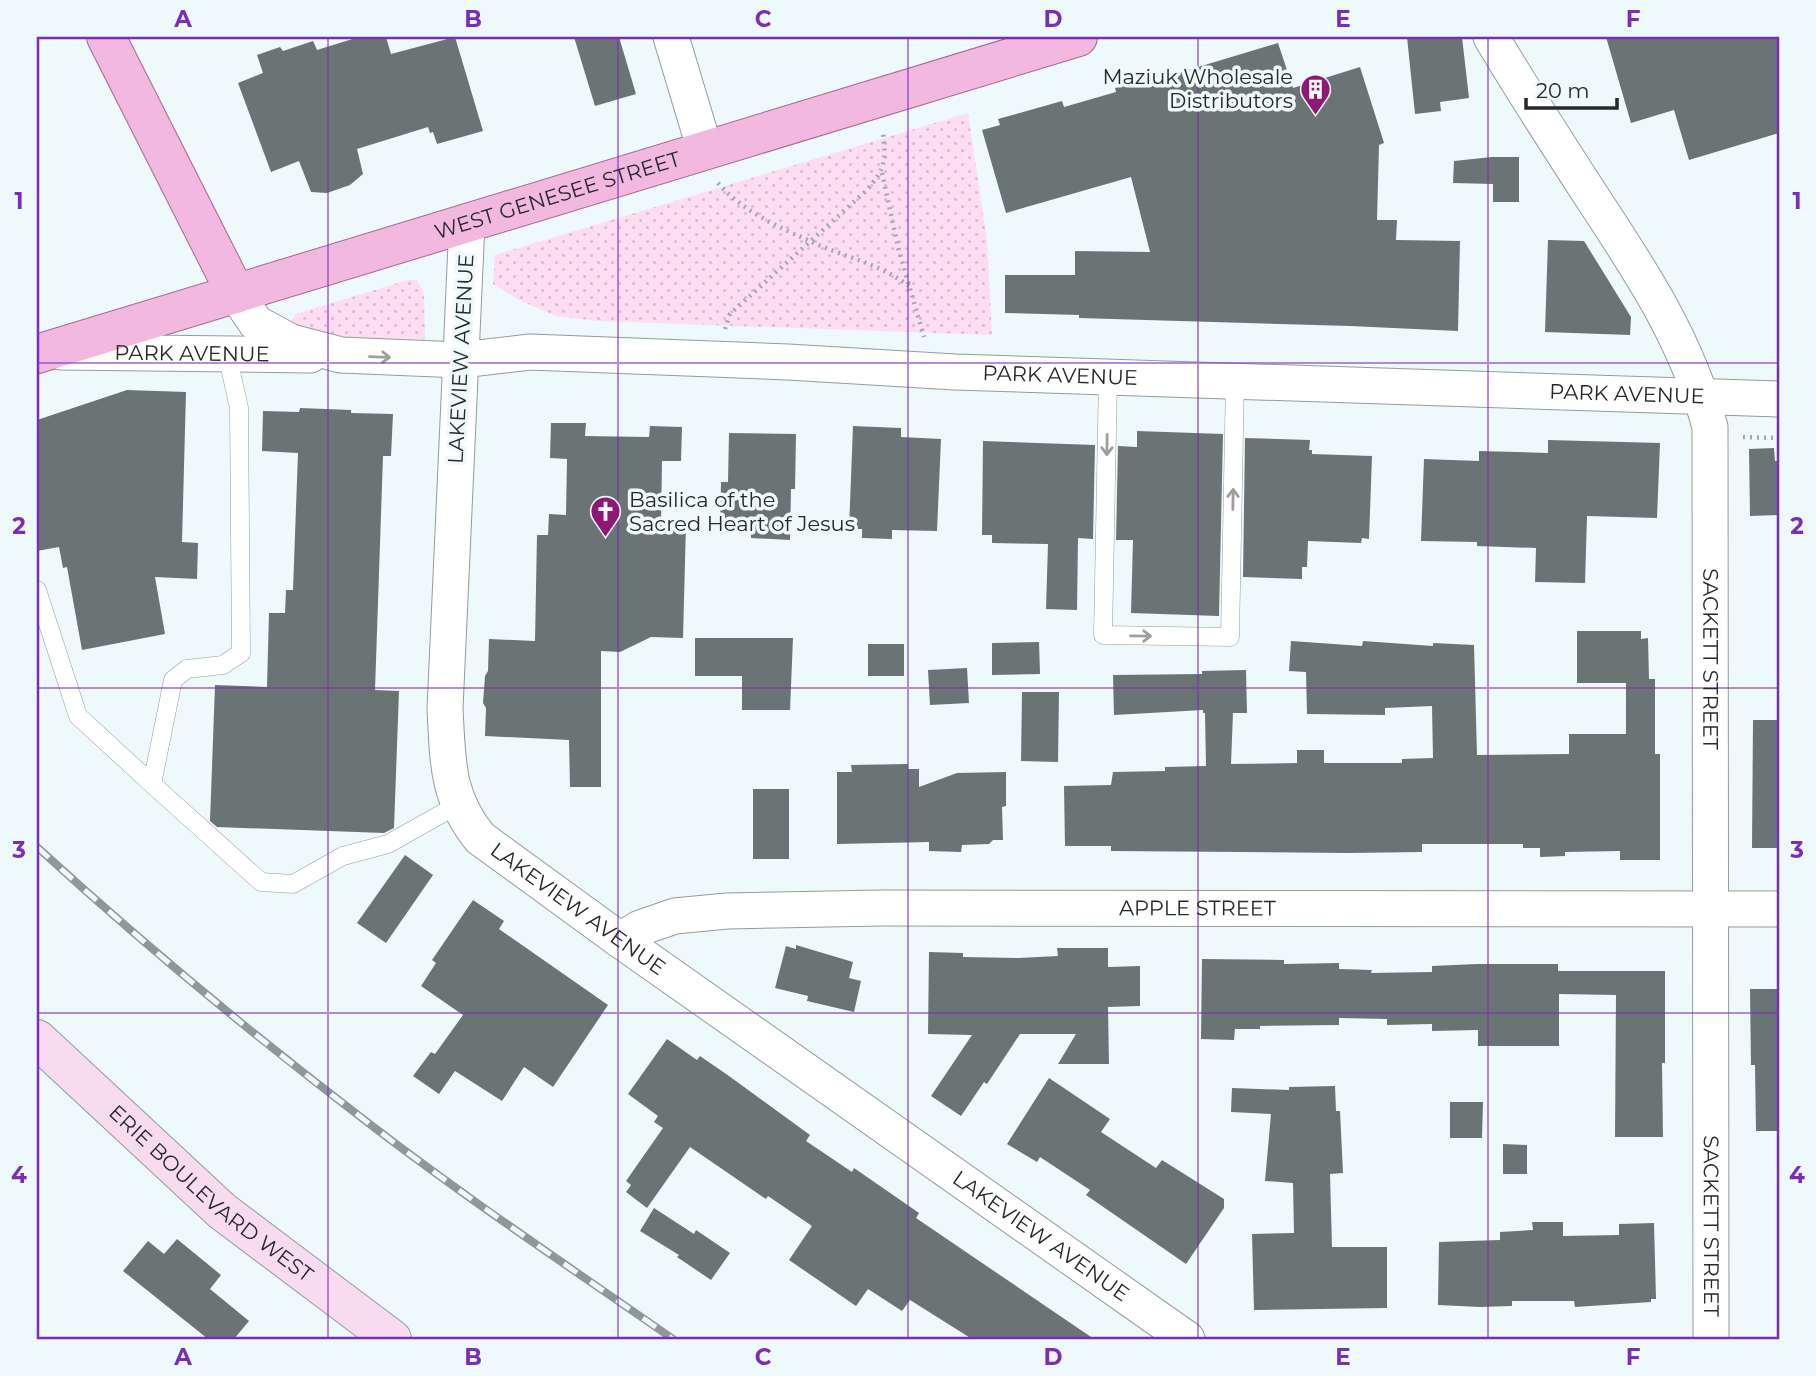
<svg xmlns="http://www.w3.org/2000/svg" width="1816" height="1376" font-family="Montserrat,sans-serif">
  <defs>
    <pattern id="grass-dots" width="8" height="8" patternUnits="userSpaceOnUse" patternTransform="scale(1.75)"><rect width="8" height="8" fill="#feddf3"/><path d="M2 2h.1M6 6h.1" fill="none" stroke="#dabed0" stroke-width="1.8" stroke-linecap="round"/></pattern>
  </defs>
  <rect width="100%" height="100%" fill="#eef9fb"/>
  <g fill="url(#grass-dots)">
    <path d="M968 113 987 240 992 335 598 321 555 316 519 300 493 284 495 255Z"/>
    <path d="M408 280H417L424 293 425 339C380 338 332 342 291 322L295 314Z"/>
  </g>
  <g fill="#6a7475">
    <path d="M359 37H386L391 54 455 37 483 131 437 144 433 132 430 133 428 127 357 149 363 174 350 185 327 193 311 192 299 161 271 172 238 83 263 73 257 55 280 47 283 51 313 41 317 50Z"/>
    <path d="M574 37H619L636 94 595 106Z"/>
    <path d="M1407 37H1462L1469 98 1440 102 1441 111 1415 114Z"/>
    <path d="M1606 37H1779V133L1689 160 1674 110 1631 123Z"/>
    <path d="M1278 43 1293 88 1360 67 1384 143 1379 145 1377 220H1397L1396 240 1460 241 1458 331 1350 326 1079 318V315L1005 313V275H1075V251L1150 252 1131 177 1006 213 982 130 1000 125 998 119 1062 101 1064 107 1116 92 1115 88 1144 80 1145 83Z"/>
    <path d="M1492 157H1519V202H1493V184L1453 183 1454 161Z"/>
    <path d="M1548 240 1584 241 1631 317 1630 335 1545 332Z"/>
    <path d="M127 390 186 392 182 542 198 543 197 579 155 577 165 634 82 650 67 567 63 568 59 547 37 551V420Z"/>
    <path d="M300 408 351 410V413L393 414 391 456H383L375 690 399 691 394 828 384 833 217 827 210 821 215 685 267 687 269 613H285L286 590H293L298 453 262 451 263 411 299 412Z"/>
    <path d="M551 423H586L585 436 649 437 650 426 682 427 681 461H662L661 524H686L683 638 651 637 620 652 601 651V787H570L569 740 485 736 486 708 483 703 485 676 488 671 489 639 535 641 537 535H548L549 514 566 515 567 459 550 458Z"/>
    <path d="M853 426 901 428V437L941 439 937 531 892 530V539L862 538V529H849Z"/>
    <path d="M1137 431 1223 434 1219 616 1131 613 1133 540H1116L1118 446 1137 447Z"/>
    <path d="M729 433 796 434 795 489H791L790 540 751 538V527L720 526 721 482H728Z"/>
    <path d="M1245 438 1310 440 1309 450H1312V454L1372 456 1369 539 1362 538 1361 543 1308 541 1307 567H1302V579L1243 577Z"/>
    <path d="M1548 440 1660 443 1657 518 1587 516 1585 583 1535 582 1536 548 1477 546V542L1421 541 1424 459 1479 461V451L1548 453Z"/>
    <path d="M983 441 1095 445 1093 539 1078 538 1077 610 1046 609 1048 544 992 543V535H982Z"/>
    <path d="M1774 448 1775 461H1779V515L1750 516 1749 449Z"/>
    <path d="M1577 631H1641V639L1648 638 1649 679H1655V754H1660V860H1620V851L1565 852V856L1540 857V848H1523V844H1422V852L1349 853 1111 851V846H1065L1064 786 1111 785 1113 772 1165 771V767L1206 766 1205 713H1203V710L1114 715 1113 675 1202 674V671L1246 670 1247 713H1233L1231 764 1297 763V750H1324V763H1402V759L1433 758 1432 706 1385 708V715L1307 714 1306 672 1289 671 1291 641 1362 646 1363 641 1433 646V643L1474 645 1477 755 1569 754V734H1626V683H1577Z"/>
    <path d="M695 638H793L790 710H742V676H695Z"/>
    <path d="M1039 642 1040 674 992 675V643Z"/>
    <rect x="868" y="644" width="36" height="32"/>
    <path d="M967 668 969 703 930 705 928 670Z"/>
    <path d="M1022 692H1059L1058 762 1021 761Z"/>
    <path d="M1753 720H1779V848H1752Z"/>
    <path d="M908 764V769H919V787L957 773 1006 772V806L1002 807 1003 840H993L989 844 962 845 961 852 929 851V842L837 844V772H852L851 765Z"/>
    <rect x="753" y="789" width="36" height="70"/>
    <path d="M405 855 433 875 386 943 357 923Z"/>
    <path d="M473 900 504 921 499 929 608 1005 553 1087 524 1067 502 1101 455 1071 439 1094 413 1076 431 1052 435 1054 463 1015 421 986 436 963 432 960Z"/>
    <path d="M796 945 853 962 849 978 861 981 854 1012 807 1001 808 996 775 988 786 946 796 949Z"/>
    <path d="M1057 948H1108V967L1140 966V1006L1108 1007 1109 1064H1058L1076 1034H1020L987 1084 984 1082 961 1116 931 1096 972 1035 928 1034 929 952 963 953V957L1019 958 1058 956Z"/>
    <path d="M1202 959 1284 960V964L1339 963V969L1372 970 1371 973 1432 972V966L1477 964H1558V971H1665V1063H1662L1663 1137H1615L1616 995 1559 994V1046H1478V1030L1432 1031V1024L1387 1025V1019L1339 1018V1025L1260 1026V1029H1235L1234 1040 1201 1039Z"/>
    <path d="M1750 989H1779V1131H1756L1755 1065H1751Z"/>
    <path d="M667 1039 697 1060 700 1056 729 1076 810 1135 806 1141 852 1172 854 1168 883 1188 919 1213 916 1218 1094 1339H972L910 1300 902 1311 868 1289 856 1306 789 1260 812 1226 768 1196 766 1199 690 1147 647 1208 626 1192 631 1185 626 1181 663 1128 654 1122 658 1116 628 1094Z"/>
    <path d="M1049 1078 1110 1119 1101 1132 1156 1168 1162 1160 1224 1199V1208L1186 1264 1086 1195 1090 1190 1040 1157 1037 1162 1007 1144Z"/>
    <path d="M1335 1086 1336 1111H1340L1343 1173 1330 1174 1332 1247H1387V1308L1254 1310 1252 1234 1294 1233 1293 1183 1265 1181 1271 1114 1231 1112 1232 1088 1289 1090V1087Z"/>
    <path d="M1450 1102H1483L1482 1138H1450Z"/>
    <path d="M1503 1144 1527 1145V1174H1503Z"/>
    <path d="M654 1208 694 1234 696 1230 730 1253 711 1280 677 1257 679 1255 640 1231Z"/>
    <path d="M1532 1222H1563V1236L1619 1235V1224L1654 1223 1656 1299H1651V1302L1575 1307 1574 1301H1512V1306L1480 1307 1438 1305 1439 1242 1500 1240V1232L1533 1230Z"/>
    <path d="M177 1239 221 1275 210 1289 249 1321 234 1339H208L123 1271 148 1241 164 1254Z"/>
  </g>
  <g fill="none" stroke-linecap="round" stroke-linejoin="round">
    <defs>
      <g id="service">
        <path d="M1108 377 1103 635 1230 637 1235 381"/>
        <path d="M37 590 78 716 152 784 173 680 187 669 223 665 241 653 239 408 227 354"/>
        <path d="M152 784 261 882 293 884 343 856 388 844 459 804"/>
      </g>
      <g id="minor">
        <path d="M671 37 705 150"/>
        <path id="s1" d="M1491 37C1522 89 1555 140 1588 191 1638 267 1686 337 1710 427L1711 1339"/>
        <path id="s2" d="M467 223 445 709C448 761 446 796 480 838L620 940 1187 1339"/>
        <path id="s3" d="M236 294 256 323 291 342 341 355 461 360 530 352 788 362 955 372 1779 399"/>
        <path id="s4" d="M61 352 310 355"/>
        <path id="s5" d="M620 940 640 928 675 916 727 911 881 908 1779 909"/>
      </g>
      <g id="secondary">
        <path id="s6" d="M37 1039 222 1211 392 1339"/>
      </g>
      <g id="primary">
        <path d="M106 37 236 294"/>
        <path id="s7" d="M37 354 1078 37"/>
      </g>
    </defs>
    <use href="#service" stroke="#929c9d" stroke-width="19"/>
    <use href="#minor" stroke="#929c9d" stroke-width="37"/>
    <use href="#secondary" stroke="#929c9d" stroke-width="40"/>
    <use href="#primary" stroke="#a46793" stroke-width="40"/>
    <g stroke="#a1aaab" stroke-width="4.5" stroke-dasharray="2 5" stroke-linecap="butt">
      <path d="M882 173 898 247 924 337"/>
      <path d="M718 183C741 210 778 227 810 241 845 258 877 262 909 286"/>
      <path d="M725 329 730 314 867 190C886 167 886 162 883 132"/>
      <path d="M1743 437 1779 438"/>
    </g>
    <use href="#service" stroke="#fff" stroke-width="18"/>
    <use href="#minor" stroke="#fff" stroke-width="35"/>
    <use href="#secondary" stroke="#f8dbf0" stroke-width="38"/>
    <use href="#primary" stroke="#f2b8e0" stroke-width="38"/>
    <defs>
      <path id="rail" d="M37 847C140 941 247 1030 358 1115 460 1194 568 1266 673 1339"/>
    </defs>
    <use href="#rail" stroke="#8f9799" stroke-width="8"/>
    <use href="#rail" stroke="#eef9fb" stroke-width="5" stroke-dasharray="16" stroke-linecap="butt"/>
  </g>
  <defs><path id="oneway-shaft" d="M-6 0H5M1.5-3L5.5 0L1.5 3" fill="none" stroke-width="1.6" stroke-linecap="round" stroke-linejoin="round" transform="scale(1.75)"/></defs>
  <g stroke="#9d9f9f">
    <use href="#oneway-shaft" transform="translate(380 357) rotate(2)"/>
    <use href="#oneway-shaft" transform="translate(1107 445) rotate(91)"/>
    <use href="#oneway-shaft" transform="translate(1233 499) rotate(-89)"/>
    <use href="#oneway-shaft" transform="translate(1141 636) rotate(1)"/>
  </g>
  <path fill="none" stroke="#7b2cbf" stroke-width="2" stroke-opacity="0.55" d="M328 37V1339M618 37V1339M908 37V1339M1198 37V1339M1488 37V1339M37 363H1779M37 688H1779M37 1013H1779"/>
  <defs>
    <symbol id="building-pin" viewBox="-11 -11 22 30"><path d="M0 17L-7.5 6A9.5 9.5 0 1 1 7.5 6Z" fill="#901776" stroke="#eef9fb"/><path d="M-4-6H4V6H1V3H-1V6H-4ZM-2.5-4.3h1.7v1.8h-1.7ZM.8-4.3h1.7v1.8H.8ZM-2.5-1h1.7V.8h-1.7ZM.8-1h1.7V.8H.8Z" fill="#fff"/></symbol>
    <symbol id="church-pin" viewBox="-11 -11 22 30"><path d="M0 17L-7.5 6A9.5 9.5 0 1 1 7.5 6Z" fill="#901776" stroke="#eef9fb"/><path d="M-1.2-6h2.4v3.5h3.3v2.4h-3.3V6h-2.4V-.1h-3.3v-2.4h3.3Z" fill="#fff"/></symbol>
  </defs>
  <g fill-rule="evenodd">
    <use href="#building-pin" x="1298" y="72" width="35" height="47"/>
    <use href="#church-pin" x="588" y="494" width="35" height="47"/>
  </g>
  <g text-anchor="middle" stroke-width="7" stroke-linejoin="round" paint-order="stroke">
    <g font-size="21" fill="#25292a" stroke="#eef9fb" text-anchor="end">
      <text x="1293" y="84">Maziuk Wholesale<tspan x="1293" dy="24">Distributors</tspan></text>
      <text x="629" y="507" text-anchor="start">Basilica of the<tspan x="629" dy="24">Sacred Heart of Jesus</tspan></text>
    </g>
    <g font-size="21" fill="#25292a" stroke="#eef9fb">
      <text dy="7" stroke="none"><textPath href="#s7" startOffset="544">WEST GENESEE STREET</textPath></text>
      <text dy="7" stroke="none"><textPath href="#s4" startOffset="131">PARK AVENUE</textPath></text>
      <text transform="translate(461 359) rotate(-87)" y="7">LAKEVIEW AVENUE</text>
      <text dy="7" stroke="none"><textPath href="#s3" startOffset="847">PARK AVENUE</textPath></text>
      <text dy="7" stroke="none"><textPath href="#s3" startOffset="1414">PARK AVENUE</textPath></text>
      <text dy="7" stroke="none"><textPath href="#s1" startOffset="681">SACKETT STREET</textPath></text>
      <text dy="7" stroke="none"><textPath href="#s5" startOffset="583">APPLE STREET</textPath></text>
      <text dy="7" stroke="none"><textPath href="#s2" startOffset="744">LAKEVIEW AVENUE</textPath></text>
      <text dy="7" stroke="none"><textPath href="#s6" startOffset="233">ERIE BOULEVARD WEST</textPath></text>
      <text dy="7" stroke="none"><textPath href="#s1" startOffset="1248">SACKETT STREET</textPath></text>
      <text dy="7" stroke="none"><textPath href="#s2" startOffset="1311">LAKEVIEW AVENUE</textPath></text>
    </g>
  </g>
  <rect width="1816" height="1376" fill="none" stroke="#eef9fb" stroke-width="77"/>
  <path d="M1526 98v10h91v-10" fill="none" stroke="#25292a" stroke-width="3.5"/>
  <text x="1536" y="98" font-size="21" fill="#25292a" stroke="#eef9fb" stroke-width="5" paint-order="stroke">20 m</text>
  <rect x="38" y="38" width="1740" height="1300" fill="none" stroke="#7b2cbf" stroke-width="2.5"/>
  <g font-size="23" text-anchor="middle" font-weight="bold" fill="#7b2cbf">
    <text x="183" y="27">A</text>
    <text x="473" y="27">B</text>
    <text x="763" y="27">C</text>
    <text x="1053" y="27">D</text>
    <text x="1343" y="27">E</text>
    <text x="1633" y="27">F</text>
    <text x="19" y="209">1</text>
    <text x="1797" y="209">1</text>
    <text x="19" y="534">2</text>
    <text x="1797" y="534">2</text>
    <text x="19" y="858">3</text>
    <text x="1797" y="858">3</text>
    <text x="19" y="1183">4</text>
    <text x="1797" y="1183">4</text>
    <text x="183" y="1365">A</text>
    <text x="473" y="1365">B</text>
    <text x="763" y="1365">C</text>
    <text x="1053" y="1365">D</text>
    <text x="1343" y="1365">E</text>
    <text x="1633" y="1365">F</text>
  </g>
</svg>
